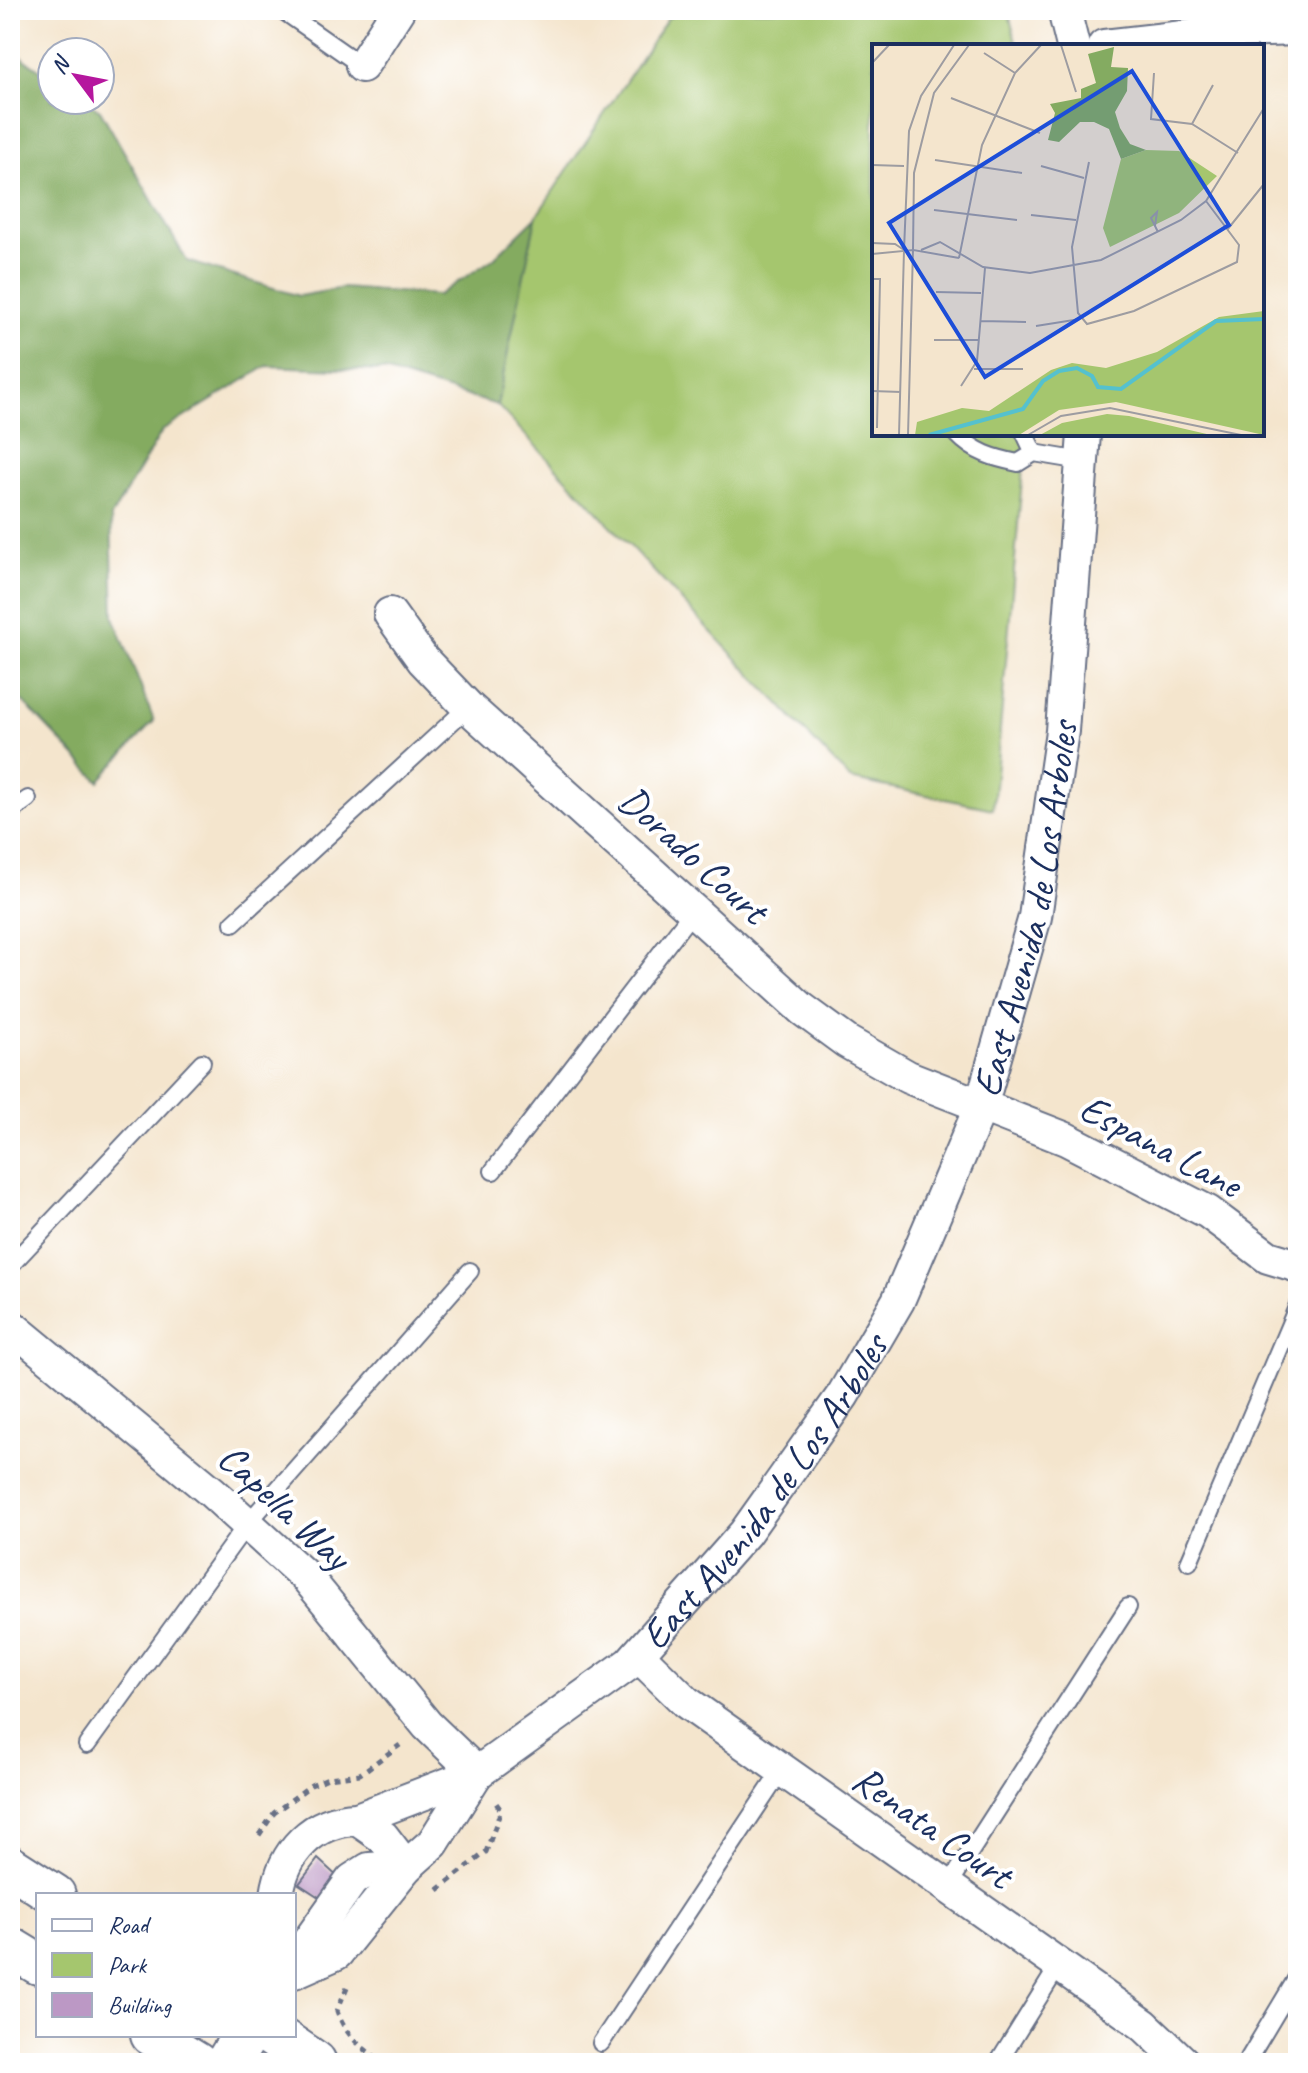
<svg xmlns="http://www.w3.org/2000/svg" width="1308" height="2073" font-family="Caveat,sans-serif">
  <rect width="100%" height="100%" fill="#fff"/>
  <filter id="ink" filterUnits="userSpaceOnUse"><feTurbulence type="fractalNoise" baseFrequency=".0125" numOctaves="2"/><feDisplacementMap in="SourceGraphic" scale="16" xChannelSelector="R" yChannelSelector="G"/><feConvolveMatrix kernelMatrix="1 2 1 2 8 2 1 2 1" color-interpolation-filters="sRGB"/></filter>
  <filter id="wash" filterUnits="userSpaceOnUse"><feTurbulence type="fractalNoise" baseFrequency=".006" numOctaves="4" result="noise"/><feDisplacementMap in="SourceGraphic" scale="32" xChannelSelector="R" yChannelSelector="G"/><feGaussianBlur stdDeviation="1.8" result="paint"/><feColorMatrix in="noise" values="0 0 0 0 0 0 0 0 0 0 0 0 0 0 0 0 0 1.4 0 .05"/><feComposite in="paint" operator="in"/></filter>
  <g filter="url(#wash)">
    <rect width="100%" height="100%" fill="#f4e5cd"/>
    <path fill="#a5c66e" stroke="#607a66" stroke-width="2" d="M685 10H1008L1017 46H874V434H1026L993 809 850 779 497 405 536 217 668 18Z"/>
    <path fill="#84ab61" stroke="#506d60" stroke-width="2" d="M10 49 52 78V100H85L100 110 187 261 299 296 343 288 438 295 493 259 536 217 497 405 384 371 267 366 162 431 111 517 114 617 154 721 99 781 10 688Z"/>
    <g id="blocks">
      <path fill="#bc98c5" d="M318 1859 362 1899 348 1916 299 1884Z"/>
    </g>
  </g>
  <g filter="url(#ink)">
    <use href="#blocks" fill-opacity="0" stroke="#676f85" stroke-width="2"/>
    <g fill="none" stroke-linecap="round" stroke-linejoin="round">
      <defs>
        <g id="service">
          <path d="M282 10 362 66"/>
          <path d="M957 434C975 453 994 458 1018 463L1034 453 1082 461"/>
          <path d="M1025 434 1034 453"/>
          <path d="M10 812 28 799"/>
          <path d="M233 923 468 707"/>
          <path d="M493 1171 693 911"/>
          <path d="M10 1266 202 1062"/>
          <path d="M1189 1562 1298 1305"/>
          <path d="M87 1745 247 1524 470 1271"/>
          <path d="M947 1888 1128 1607"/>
          <path d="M601 2043 781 1771"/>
          <path d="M998 2063 1059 1965"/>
          <path d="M1246 2063 1298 1976"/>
        </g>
        <g id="minor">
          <path d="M1064 10 1073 46"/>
          <path d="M1104 46 1237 31 1298 29"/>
          <path d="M362 66 398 10"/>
          <path d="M390 614 423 660 468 707 802 1009 847 1042 908 1077 1066 1139 1208 1212 1268 1257 1298 1266"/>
          <path d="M10 1325 212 1492 308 1579 427 1725 477 1773"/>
          <path d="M638 1655 686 1702 1144 2025 1184 2063"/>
          <path d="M357 1819 383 1837 406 1867"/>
          <path id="s1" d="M277 1895C283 1852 313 1820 357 1819L477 1773 630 1663 745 1533 843 1395 898 1301 981 1106 1035 917 1062 731 1084 434"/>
          <path d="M294 1962 352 1880 369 1869 406 1867"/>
          <path d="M294 1972 337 1953 406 1867 433 1843 477 1773"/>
        </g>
        <g id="tertiary">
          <path d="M10 1866 55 1895"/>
          <path d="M10 1947 38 1964"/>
          <path d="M151 2035 197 2063"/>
        </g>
        <g id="secondary">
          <path d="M273 2035 314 2063"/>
          <path d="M228 2063 245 2035"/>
        </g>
      </defs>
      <use href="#service" stroke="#676f85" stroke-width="20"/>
      <use href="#minor" stroke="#676f85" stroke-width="36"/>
      <use href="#tertiary" stroke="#676f85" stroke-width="44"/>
      <use href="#secondary" stroke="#676f85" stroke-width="48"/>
      <g stroke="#676f85" stroke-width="5" stroke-dasharray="6 6" stroke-linecap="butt">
        <path d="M259 1835 274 1813 311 1785 328 1778 360 1774 400 1745"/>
        <path d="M438 1890 486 1852 501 1810 496 1803"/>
        <path d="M347 1987 337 2011C346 2037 362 2048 384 2063"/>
      </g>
      <use href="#service" stroke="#fff" stroke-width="16"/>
      <use href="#minor" stroke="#fff" stroke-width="32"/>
      <use href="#tertiary" stroke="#fff" stroke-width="40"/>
      <use href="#secondary" stroke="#fff" stroke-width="44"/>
    </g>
  </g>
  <g text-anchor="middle" stroke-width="8" stroke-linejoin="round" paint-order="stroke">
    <g font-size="40" fill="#1b2f5e" stroke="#fff">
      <text transform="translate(694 854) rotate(42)" y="14">Dorado Court</text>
      <text dy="14" stroke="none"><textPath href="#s1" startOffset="1304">East Avenida de Los Arboles</textPath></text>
      <text transform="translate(1161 1145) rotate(28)" y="14">Espana Lane</text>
      <text dy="14" stroke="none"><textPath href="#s1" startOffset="656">East Avenida de Los Arboles</textPath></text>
      <text transform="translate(285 1506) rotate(43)" y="14">Capella Way</text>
      <text transform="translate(933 1826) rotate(35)" y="14">Renata Court</text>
    </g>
  </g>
  <g transform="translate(872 44)">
    <rect width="392" height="392" fill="#f4e5cd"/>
    <path d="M274 106 307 107 345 132 307 169 238 203 231 184 249 115ZM392 267V391L244 358 187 366 147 391H43L45 378 90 364 117 367 179 326 200 319 234 324 285 308 347 273ZM235 370 257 372 339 391H168L190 379Z" fill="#a5c66e"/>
    <path d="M242 3 239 23 256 24 255 47 243 68 248 84 258 100 274 106 249 115 237 85 222 78H208L187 98 176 96 183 69 178 60 209 54V45L224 39 216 10Z" fill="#84ab61"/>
    <path fill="none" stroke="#55c1ce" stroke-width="4" d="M57 391 151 365 171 337 187 327 205 324 220 332 226 343 249 345 344 277 392 275"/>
    <path fill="none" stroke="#9d9ca1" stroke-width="2" d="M189 1 204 48M112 9 143 29M0 19 17 1M282 29 279 75 320 80 366 109M79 54 168 89M320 80 341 41M63 116 150 129M217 118 200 203 206 269 215 280 262 267 365 218 367 201 334 157M0 121 32 122M169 122 212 134M62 166 145 176M159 171 204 176M283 182 285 168 279 174 286 188M355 186 392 140M0 199 23 200 32 206M32 206 37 87 49 52 82 1M49 206 68 198 111 223 158 229 229 216 309 176 334 157 392 64M0 210 41 206 36 391M87 214 41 206 42 129 62 49 97 1M87 214 110 101 143 29 169 1M0 235H8L5 384M64 248 109 249M108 277 154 278M164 282 208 275M62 296H107M102 325H151M89 342 105 317 113 224M0 347 29 348M27 391 32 206M156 391 189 372 238 364 369 391"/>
    <path fill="#1d4ed8" fill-opacity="0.15" stroke="#1d4ed8" stroke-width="4" d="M260 27 357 181 113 333 17 179Z"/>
    <rect width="392" height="392" fill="none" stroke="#1b2f5e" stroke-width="4"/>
  </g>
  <rect width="1308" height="2073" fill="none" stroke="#fff" stroke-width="40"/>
  <rect x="36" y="1893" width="260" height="144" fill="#ffffff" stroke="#a4acbf" stroke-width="2"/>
  <rect x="52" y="1919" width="40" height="12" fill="#ffffff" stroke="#a4acbf" stroke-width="2"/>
  <text x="108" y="1933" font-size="24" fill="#1b2f5e">Road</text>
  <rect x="52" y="1953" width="40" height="24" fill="#a5c66e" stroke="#a4acbf" stroke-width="2"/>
  <text x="108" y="1973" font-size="24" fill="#1b2f5e">Park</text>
  <rect x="52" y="1993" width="40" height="24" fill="#bc98c5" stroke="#a4acbf" stroke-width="2"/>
  <text x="108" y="2013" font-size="24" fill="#1b2f5e">Building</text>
  <g transform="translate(76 76) rotate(302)"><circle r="38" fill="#ffffff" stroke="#a4acbf" stroke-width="2"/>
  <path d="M0-6L14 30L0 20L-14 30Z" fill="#b5179e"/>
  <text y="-12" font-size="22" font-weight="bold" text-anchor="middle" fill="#1b2f5e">N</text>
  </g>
</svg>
